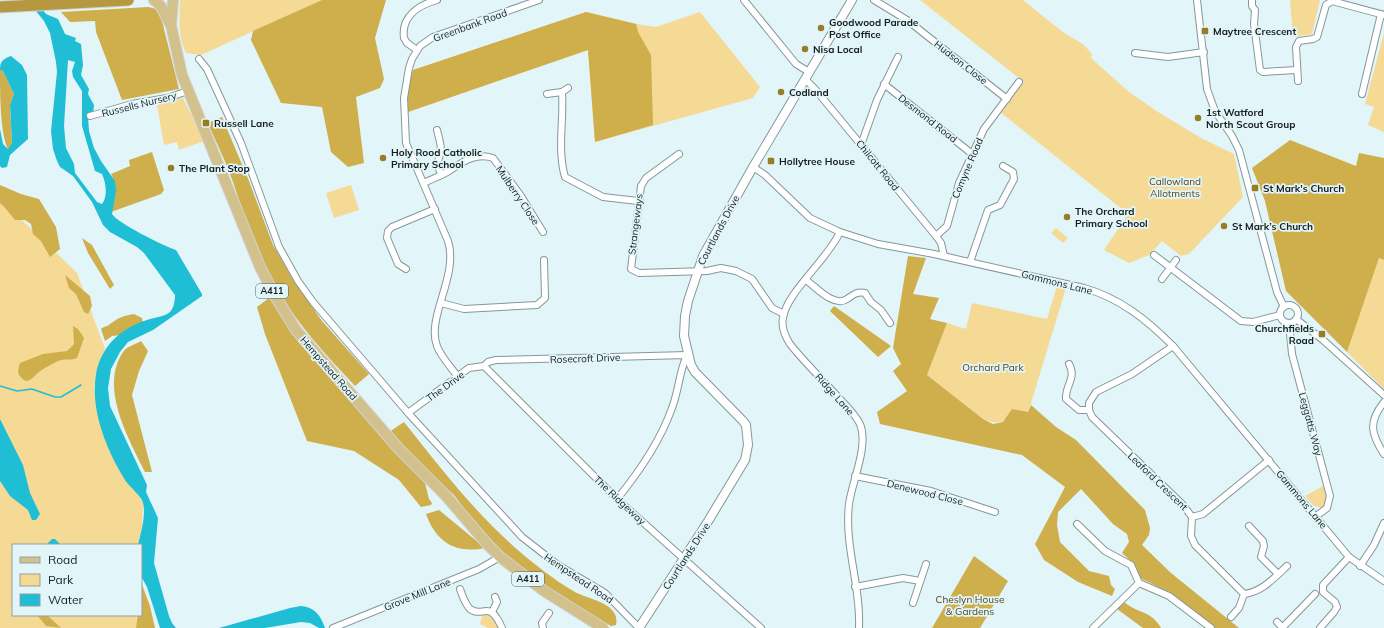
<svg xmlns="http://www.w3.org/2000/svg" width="1384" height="628" font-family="Mulish,sans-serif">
  <rect width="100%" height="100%" fill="#e2f5f9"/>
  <g fill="#f4da94">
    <path d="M180 0H322L201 55 186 53C178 38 179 17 180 0Z"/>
    <path d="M920 0H1023L1064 33 1083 44 1092 54 1091 58 1129 92 1158 112 1201 138 1234 154 1243 197 1189 254 1181 256 1162 241 1149 255 1129 263 1104 250 1128 214 1000 112 1024 82Z"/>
    <path d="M1290 0H1320L1312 34 1293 37Z"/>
    <path d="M586 12 642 25 656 27 700 12 760 87 753 98 595 142 588 50 408 112 413 70Z"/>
    <path d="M1384 33V132L1368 125 1374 107 1365 104Z"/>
    <path d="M183 98 204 141 179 150 177 142 164 145 157 105H154V103Z"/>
    <path d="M351 185 359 210 334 218 326 193Z"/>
    <path d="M0 199 77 273 105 349 96 374 94 387 97 410 118 468 143 502 142 527 138 545H13V615H141V576L148 628H0Z"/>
    <path d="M1056 228 1068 238 1063 243 1051 233Z"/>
    <path d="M1379 258 1384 260V389L1347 352Z"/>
    <path d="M1057 286 1066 288 1028 413C1011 419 1000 427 983 419L927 375 947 323 966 329 972 303 1047 319Z"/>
    <path d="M1325 485C1327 493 1329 502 1322 508L1313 505 1305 496Z"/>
    <path d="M483 613 493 616 499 628H488L480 624Z"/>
  </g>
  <g fill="#cfae4c">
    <path d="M322 0H386L375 38 384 79 380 88 356 97 364 163 348 167 331 152 322 107 281 103 251 40 253 31Z"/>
    <path d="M148 7 157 9 160 13 179 89 122 100 96 32 95 21 70 22 61 12Z"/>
    <path d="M586 12 636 24 638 32 651 55 653 125 595 142 588 50 408 112V89L413 70Z"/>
    <path d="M0 70 3 71 14 94 10 105 12 144 8 149C0 134 0 91 0 70Z"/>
    <path d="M222 117 249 181 273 245 294 281 322 321 369 374 355 386C326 355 297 324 275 286 256 254 245 218 233 182 226 162 216 142 208 123Z"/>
    <path d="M1290 140 1356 166 1359 153 1384 158V260L1379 258 1347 352 1286 291 1265 201 1252 168Z"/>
    <path d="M152 152 164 190 161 194 111 212C113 197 119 188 111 174L130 166 129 160Z"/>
    <path d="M0 185 21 194 39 199 56 227 60 249 50 257 41 241 33 234 31 224 25 220H15C10 214 6 208 0 203Z"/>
    <path d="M82 238 92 245 114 285 110 289 88 253Z"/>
    <path d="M908 256 926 258 913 294 939 298 930 319 947 323 927 375 983 419 993 424 1003 422 1012 409 1028 412 1031 405 1056 427 1076 440 1145 510 1150 528 1149 535 1142 545 1171 573 1239 628H1214L1169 592 1140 578 1132 562 1122 553 1129 542 1127 534 1113 524 1081 489 1058 512 1057 525 1060 542 1089 571 1109 576 1111 585 1115 589 1112 596 1078 582 1044 560 1035 544 1065 487 1022 455 880 424 877 412 907 391 893 371 901 364 893 348Z"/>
    <path d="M65 275 90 296 92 306 88 314 84 312 76 294 69 288Z"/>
    <path d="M269 298 399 456 425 483 429 499 432 503 431 505 421 507 399 480 354 451 307 441 265 334 257 307Z"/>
    <path d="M834 306 891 346 878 357 830 311Z"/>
    <path d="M134 314 142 318 143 324 122 335 112 336 105 341 101 329C104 326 107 327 110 324 120 317 122 316 134 314Z"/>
    <path d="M73 326 78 329 84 338 77 358C71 361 65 358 58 361 52 364 44 368 39 372 34 376 32 380 26 381 17 376 17 372 20 363L43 354 67 351 74 344Z"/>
    <path d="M141 341 148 351 139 371 132 395 152 472H145C129 439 99 388 123 352 126 347 136 344 141 341Z"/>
    <path d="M404 422C447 476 488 530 545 572 555 579 564 586 575 592 587 599 621 603 616 625L611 626 566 600 532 578 514 563 473 521 454 495 424 469 389 432Z"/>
    <path d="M439 510 485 548C455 554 436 542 426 514Z"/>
    <path d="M974 556 1008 581 980 628H932Z"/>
    <path d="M141 582 150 606 155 628H136L138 615H141L142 586Z"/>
    <path d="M1124 602C1138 614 1151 610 1161 628H1143L1117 609Z"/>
    <path d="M37 615H47L61 628 46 626Z"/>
  </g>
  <g fill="#20bed4" fill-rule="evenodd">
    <path d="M27 0H35L46 14 58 19 65 34 76 38 75 41 81 44 83 65 81 75 89 89 88 94 94 105 93 115 88 117 89 131 94 148 101 161 115 181 116 191 112 214C117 223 164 246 176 250L202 294V296L153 330 128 342 120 352 111 369 108 388 110 406 147 485 146 492 158 518 154 563 169 616 172 623 176 628H160L147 587 141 576V545H138C141 532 146 516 143 503 143 498 129 486 125 480 106 449 90 410 96 374 101 346 121 328 147 320 155 317 164 317 170 312 174 308 175 300 175 295L144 253 137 247 110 232 103 225 92 202 73 176 60 167 57 161 53 149 51 131 57 72 56 62 50 33 44 21ZM68 60 75 62 72 71 73 77 82 91V126L95 171 102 174C106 183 108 196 102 204L97 202 75 173 74 164 66 148 64 126Z"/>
    <path d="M11 56 22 65 27 75 28 139 10 155 7 167 2 168 0 166V129L3 144 8 149 12 143 10 105 14 94 3 71 0 70C0 61 3 59 11 56Z"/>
    <path d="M0 419 23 465 30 493 40 514 36 520H32L28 510 10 496 0 481Z"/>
    <path d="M52 539H55L61 545H46Z"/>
    <path d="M301 606C315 607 321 616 325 628H319L310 623 301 622 265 628H219L290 608Z"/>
  </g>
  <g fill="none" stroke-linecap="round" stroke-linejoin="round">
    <path stroke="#20bed4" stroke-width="1.5" d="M0 386 17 391 32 389 55 397H61L81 385"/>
    <defs>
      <g id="minor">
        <path d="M744 0 796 64 809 72"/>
        <path d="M874 0 907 20 1007 99"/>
        <path d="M1197 0 1207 89 1215 111 1232 136 1239 150 1277 292 1284 307"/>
        <path d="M1252 0V6L1255 10 1254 24 1260 70 1263 72 1297 70"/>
        <path d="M417 50 407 43 404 38C401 16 419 5 437 0"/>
        <path d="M1135 53 1168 57 1204 52"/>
        <path d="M199 59 207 69 241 143 279 247 298 281 313 302 409 414 522 537 558 565 605 593 639 628"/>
        <path d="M805 79 815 89 936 236 941 243 944 256"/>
        <path d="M1298 81 1296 47 1299 41 1313 39 1317 37 1326 5 1332 1 1384 15"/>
        <path d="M884 84 971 153"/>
        <path d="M562 92C564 121 557 149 565 177L603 197 638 201"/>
        <path d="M547 94 562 92 568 88"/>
        <path d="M1362 94 1381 14"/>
        <path d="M90 116 132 104 167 98 188 91"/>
        <path d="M437 130C441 147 443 147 437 164L441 174"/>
        <path d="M861 145 877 100 898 57"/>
        <path d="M679 154 646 178 641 186 631 269 639 273 707 271 721 268 736 271 752 279 772 308 784 314"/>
        <path d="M753 167 765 175 810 218 840 232 878 244 934 254 1084 288C1120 298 1147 320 1173 346L1349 557 1384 581"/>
        <path d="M424 183C433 178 444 175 452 169 465 160 477 153 493 158L521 196 543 232"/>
        <path d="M840 232C828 259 786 293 783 318 781 327 785 336 790 344 805 363 823 380 839 398 847 406 855 414 860 424 869 446 852 481 849 504 844 546 861 586 859 628"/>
        <path d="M936 236 947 226 959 183 984 129 1019 82"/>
        <path d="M1154 255 1241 321 1253 322 1280 315"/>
        <path d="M970 262 988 210 1000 205 1014 179 1013 172 1003 166"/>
        <path d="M406 269 398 264 387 238 388 231 392 227 435 209"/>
        <path d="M1162 279 1176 260"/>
        <path d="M806 280C816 287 834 308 847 299 853 295 857 291 865 293L871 302 881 310 890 323"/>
        <path d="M441 303 464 309 537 305 545 298 544 260"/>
        <circle cx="1289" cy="314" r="9"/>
        <path d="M1296 319 1323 340 1384 395"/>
        <path d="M1289 323 1292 354 1330 496 1327 508 1315 517"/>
        <path d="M1173 346 1132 374 1096 392 1089 403V410L1092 417 1183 505 1192 517 1203 514 1269 460"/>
        <path d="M1069 364C1077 378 1065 385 1066 399L1079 410H1089"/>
        <path d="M484 366 617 499 761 628"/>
        <path d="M484 366 488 362 496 360 687 355C679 372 679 390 672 408 660 442 640 471 617 499"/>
        <path d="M458 377C451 367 441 357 437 346 426 317 459 276 448 241L406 143 404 98 409 68 412 59 420 46 433 37 539 0"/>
        <path d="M1384 402C1368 422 1371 434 1384 454"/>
        <path d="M408 413 469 368 484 366"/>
        <path d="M855 476 931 491 995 512"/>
        <path d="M1192 517 1191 536 1195 545 1244 594 1239 608 1231 617"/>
        <path d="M1077 524 1105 551 1131 565 1139 583 1169 596 1211 628"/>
        <path d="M1249 526 1263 541 1264 546 1261 557 1278 574"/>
        <path d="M1360 566 1374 545 1384 523"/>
        <path d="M855 587 903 578 920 581"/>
        <path d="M460 589C462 595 465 604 470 609 483 619 489 598 502 628"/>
        <path d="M1244 594C1262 592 1274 578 1287 566"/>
        <path d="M913 603 926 564"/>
        <path d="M492 612 497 602 495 597"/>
        <path d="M1277 622 1283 628"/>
        <path d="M1283 627 1315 594"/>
        <path d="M333 628 479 569 500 557"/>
        <path d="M543 628 542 623 549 613"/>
        <path d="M1093 628 1139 583"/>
        <path d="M1320 628 1334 612 1337 607 1335 602 1323 592V585L1349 557"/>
      </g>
      <path id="tertiary" d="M639 628 707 523 745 460 748 445 746 425 743 421 695 372 691 365 684 336 685 316 688 301 703 256 753 167 852 0"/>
      <g id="primary">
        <path d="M154 0C164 6 164 16 171 25"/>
        <path d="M173 0 171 25 182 75 260 267 274 294 296 330 399 449 446 496 487 544 500 557 544 591 603 628"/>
      </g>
      <path id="motorway" d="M0 7 128 0"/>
    </defs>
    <use href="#minor" stroke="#85979a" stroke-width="8"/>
    <use href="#tertiary" stroke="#85979a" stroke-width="10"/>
    <use href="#primary" stroke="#d1d2d2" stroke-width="12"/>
    <use href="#motorway" stroke="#d1d2d2" stroke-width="13"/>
    <use href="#minor" stroke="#fff" stroke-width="6"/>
    <use href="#tertiary" stroke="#fff" stroke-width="8"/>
    <use href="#primary" stroke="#d3c18d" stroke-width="10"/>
    <use href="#motorway" stroke="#b69841" stroke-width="11"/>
  </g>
  <g fill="#987c25" stroke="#e2f5f9" stroke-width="1.5">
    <circle cx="821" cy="28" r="4"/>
    <rect x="1201" y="27" width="8" height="8" rx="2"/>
    <circle cx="805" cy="49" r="4"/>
    <circle cx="781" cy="92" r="4"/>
    <circle cx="1198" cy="118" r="4"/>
    <rect x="202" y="119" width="8" height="8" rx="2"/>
    <circle cx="383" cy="158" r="4"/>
    <rect x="767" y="157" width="8" height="8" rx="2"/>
    <circle cx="171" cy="168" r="4"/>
    <rect x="1251" y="184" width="8" height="8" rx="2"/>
    <circle cx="1067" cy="217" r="4"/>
    <circle cx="1224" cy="226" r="4"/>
    <rect x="1318" y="330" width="8" height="8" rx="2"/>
  </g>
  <g text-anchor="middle" stroke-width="3.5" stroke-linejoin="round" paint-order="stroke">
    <g fill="#e2f5f9" stroke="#545e60" stroke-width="1">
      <rect x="256" y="284" width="32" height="14" rx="3"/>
      <rect x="512" y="572" width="32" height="14" rx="3"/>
    </g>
    <g font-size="9" font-weight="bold" fill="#171e1f">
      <text x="272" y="294">A411</text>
      <text x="528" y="582">A411</text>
    </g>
    <g font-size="10" font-weight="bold" fill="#171e1f" stroke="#e2f5f9" text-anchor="start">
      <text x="829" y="26">Goodwood Parade<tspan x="829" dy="12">Post Office</tspan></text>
      <text x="1213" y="35">Maytree Crescent</text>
      <text x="813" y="53">Nisa Local</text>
      <text x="789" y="96">Codland</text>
      <text x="1206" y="116">1st Watford<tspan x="1206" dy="12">North Scout Group</tspan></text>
      <text x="214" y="127">Russell Lane</text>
      <text x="391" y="156">Holy Rood Catholic<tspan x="391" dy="12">Primary School</tspan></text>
      <text x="779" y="165">Hollytree House</text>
      <text x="179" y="172">The Plant Stop</text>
      <text x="1263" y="192">St Mark's Church</text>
      <text x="1075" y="215">The Orchard<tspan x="1075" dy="12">Primary School</tspan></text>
      <text x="1232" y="230">St Mark’s Church</text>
      <text x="1314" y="332" text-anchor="end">Churchfields<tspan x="1314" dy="12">Road</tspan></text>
    </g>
    <g font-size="10" fill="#171e1f" stroke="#e2f5f9">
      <text transform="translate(470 25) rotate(-20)" y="4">Greenbank Road</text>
      <text transform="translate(961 62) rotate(38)" y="4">Hudson Close</text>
      <text transform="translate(139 104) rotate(-14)" y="4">Russells Nursery</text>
      <text transform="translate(928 118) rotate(38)" y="4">Desmond Road</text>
      <text transform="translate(878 165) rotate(51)" y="4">Chilcott Road</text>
      <text transform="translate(967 168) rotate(-67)" y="4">Comyne Road</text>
      <text transform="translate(518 195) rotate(56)" y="4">Mulberry Close</text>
      <text transform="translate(635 224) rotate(-83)" y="4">Strangeways</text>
      <text transform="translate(718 230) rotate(-62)" y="4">Courtlands Drive</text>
      <text transform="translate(1057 282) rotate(14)" y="4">Gammons Lane</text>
      <text transform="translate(585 358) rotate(-2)" y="4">Rosecroft Drive</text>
      <text transform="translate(329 368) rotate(49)" y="4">Hempstead Road</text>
      <text transform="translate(445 386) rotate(-36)" y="4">The Drive</text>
      <text transform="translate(835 394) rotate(48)" y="4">Ridge Lane</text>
      <text transform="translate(1311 424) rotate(75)" y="4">Leggatts Way</text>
      <text transform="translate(1158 481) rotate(44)" y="4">Leaford Crescent</text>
      <text transform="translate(925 492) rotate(14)" y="4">Denewood Close</text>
      <text transform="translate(1302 499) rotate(50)" y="4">Gammons Lane</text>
      <text transform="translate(620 500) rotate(43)" y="4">The Ridgeway</text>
      <text transform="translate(686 556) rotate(-57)" y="4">Courtlands Drive</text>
      <text transform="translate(579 578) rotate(34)" y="4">Hempstead Road</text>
      <text transform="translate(417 594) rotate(-22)" y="4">Grove Mill Lane</text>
    </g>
    <g font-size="10" fill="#504219" stroke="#e2f5f9">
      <text x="1175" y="185">Callowland<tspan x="1175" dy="12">Allotments</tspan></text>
      <text x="993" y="371">Orchard Park</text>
      <text x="970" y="603">Cheslyn House<tspan x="970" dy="12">&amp; Gardens</tspan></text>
    </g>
  </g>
  <rect x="12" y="544" width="130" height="72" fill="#e2f5f9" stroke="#919fa2"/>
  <rect x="20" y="557" width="20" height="6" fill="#d3c18d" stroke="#919fa2"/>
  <text x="48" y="564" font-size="12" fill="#171e1f">Road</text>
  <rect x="20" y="574" width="20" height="12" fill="#f4da94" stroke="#919fa2"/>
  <text x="48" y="584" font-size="12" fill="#171e1f">Park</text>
  <rect x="20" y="594" width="20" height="12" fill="#20bed4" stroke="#919fa2"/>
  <text x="48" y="604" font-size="12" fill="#171e1f">Water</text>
</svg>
